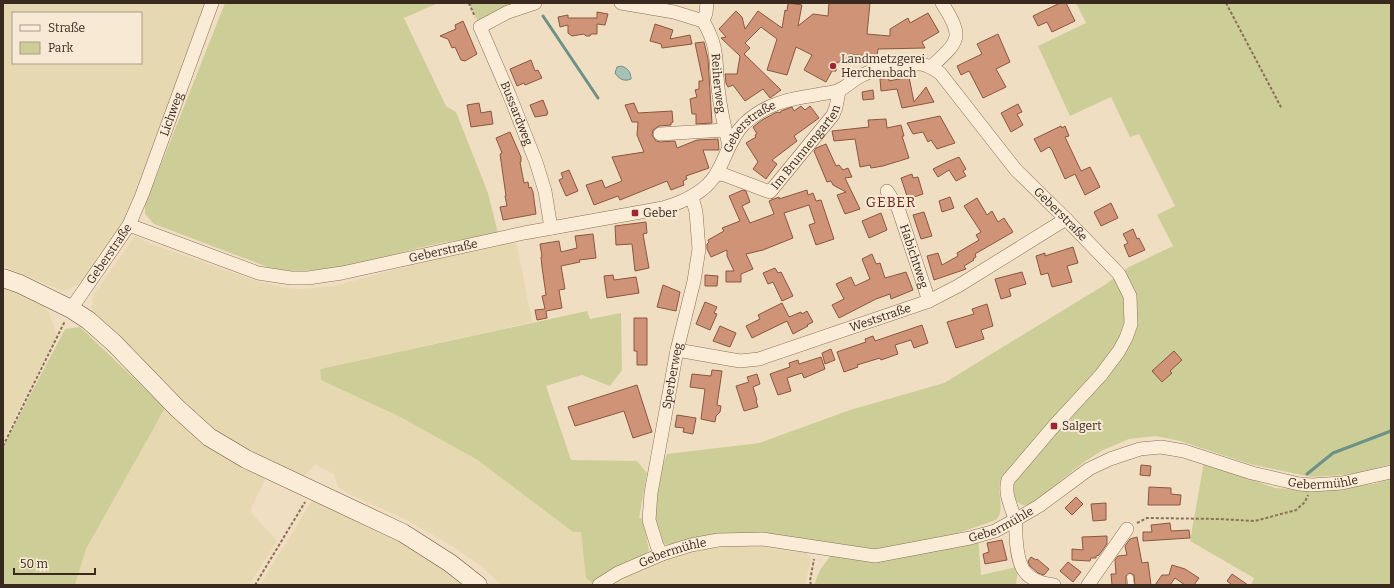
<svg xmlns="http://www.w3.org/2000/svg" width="1394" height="588" font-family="Bitter,serif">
  <rect width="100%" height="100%" fill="#f0dec3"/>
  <g fill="#e6d8b0" fill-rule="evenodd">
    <path d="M3 3H209L160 139 123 222 91 271 78 284 69 289 63 291 3 266ZM13 13H141V63H13Z"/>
    <path d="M135 236 146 242 256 281 287 288 301 289 334 286 404 267 514 242 517 245 532 322 320 369 321 380 400 417 476 459 573 532H581L586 578 594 585H501L480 565 452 546 409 521 349 494 338 487 334 474 315 464 303 477 246 451 209 425 163 385 91 313 94 294Z"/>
    <path d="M3 287 32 297 43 305 48 311 57 335 3 441Z"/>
    <path d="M165 408 217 450 265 479 250 511 277 541 249 585H75L86 549Z"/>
    <path d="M312 501 370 525 437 561 466 585H260Z"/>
    <path d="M763 543 804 549 811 559 805 585H608L622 577 680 553 718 545Z"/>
  </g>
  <g fill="#cdce97">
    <path d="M225 3H438L404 18 446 106 456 112 488 193 498 233C473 238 447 241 423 247 377 258 323 277 275 269 269 268 263 265 257 263L154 224 145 214V205Z"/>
    <path d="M469 3H533L480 26Z"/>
    <path d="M1076 3H1391V464L1358 474 1311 477 1250 464 1180 441 1156 436 1129 439 1103 450 1084 462 1030 505H1022L1016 501 1013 496 1014 485 1007 473C1005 475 1002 478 1001 480 996 493 1006 510 996 520L944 538 895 547 874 549 809 541 671 546 662 543 656 530 654 493 659 472 667 454 759 443 850 410 944 383 1106 284 1129 267 1173 246 1157 215 1175 206 1139 134 1130 137 1111 97 1070 116 1038 46 1086 23Z"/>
    <path d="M587 311 590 319 621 313 622 370 610 386 582 375 546 386 571 460 637 461 647 473 639 518H643L649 551 643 556 593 584 586 578 581 532H573L476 459 400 417 321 380 320 369Z"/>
    <path d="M80 327 165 408 86 549 75 585H3V451L5 443 65 329Z"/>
    <path d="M1204 462 1275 488 1319 491 1373 484 1391 479V585H1251L1254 578 1190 541Z"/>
    <path d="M978 535 981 575 1017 567V577L1016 585H814L820 570 831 555 886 559Z"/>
  </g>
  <path fill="#a6c2b7" stroke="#6c9185" d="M621 66C627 68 631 71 631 79 624 82 619 79 615 73L617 67Z"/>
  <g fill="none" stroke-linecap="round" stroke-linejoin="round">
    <g stroke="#6c9185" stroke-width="3">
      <path d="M543 16 598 98"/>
      <path d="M1307 474 1333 453 1391 431"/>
    </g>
  </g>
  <g fill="#cf9478" stroke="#8b563e">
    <path d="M788 3 802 5 798 26 813 14 828 16 829 3H870L867 34 890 36V29L908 18 910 23 928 13 939 32 922 42 925 48 878 49 877 57 850 54V63L837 62 836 71H832L826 82 804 70 812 55 796 47 787 75 767 70 777 39 761 27 745 43 750 48 744 54 781 90 770 98 763 89 745 101 733 85 728 87 726 83 725 74H737L740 56 721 38 726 37 719 29 736 11 742 17 745 29 758 11 782 28 785 10 787 11Z"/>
    <path d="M1060 3H1066L1075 21 1052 32 1047 22 1038 26 1033 16Z"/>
    <path d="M597 12 608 14 605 25 597 24V34H591L590 36H586L584 34 572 36 568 33V25L560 27 558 17 568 15V18H597Z"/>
    <path d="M463 21 477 54 465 61 461 60 455 47 452 48 448 39 440 36 456 29 455 25Z"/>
    <path d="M655 24 673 30 670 39 690 35 692 44 662 48 661 44 650 41Z"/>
    <path d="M998 34 1010 62 996 69 1006 87 983 98 969 71 961 75 957 66 982 54 977 44Z"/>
    <path d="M704 42 708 59 712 123 696 124V114H692L690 99 697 97 695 90 699 89V81H703L695 43Z"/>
    <path d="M531 60 535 71 538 70 542 78 525 85 524 83 517 86 510 69Z"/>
    <path d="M909 77 914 102 926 87 934 102 902 108 897 89 881 91 880 79 889 78V81Z"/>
    <path d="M873 90 874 99 863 100 862 92Z"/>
    <path d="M543 100 548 113H547V115L535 117 530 105Z"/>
    <path d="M479 103 481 113 491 111 493 124 471 127 467 105Z"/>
    <path d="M634 103 638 113 672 111 673 122 671 123V125L659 126 653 130 652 135 656 141 660 142 675 141 677 148 697 140 718 139 719 150H703L709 168 686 176 687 179 683 181 684 185 671 190 667 181 620 200 618 196 594 205 586 185 602 180 605 188 622 181 612 157 644 152 637 135 638 122H632L625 105Z"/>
    <path d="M1018 104 1022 112 1017 114 1023 125 1011 132 1001 113Z"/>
    <path d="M801 106 805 110 810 106 819 118 794 136 797 141 772 160 777 164 766 179 753 169 758 162 746 143 756 137 755 135 757 134 753 127 762 120 775 113 778 112 780 113 781 111 792 107 794 111Z"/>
    <path d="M940 116 955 143 937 149 931 140 928 142 923 132 913 134 907 123Z"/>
    <path d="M886 119 887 128 901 125 904 136H902L909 158 883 166 871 168 870 165 860 167 855 139 834 141 832 131 869 127 868 120Z"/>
    <path d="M1061 126 1062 128 1065 126 1069 136 1065 137 1081 171 1090 167 1100 187 1085 195 1075 174 1065 179 1052 150 1049 147 1041 152 1034 139Z"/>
    <path d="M510 132 521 157V162H520L524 183 528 182 529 188 531 187 533 192 536 214 503 220 500 207 507 206 505 196H506L500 154 502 153 496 138Z"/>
    <path d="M826 144 836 166 839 165 843 170 848 168 852 177 845 178 860 209 845 214 837 195 846 192 833 185 831 181 827 182 814 151 816 148Z"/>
    <path d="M959 157 966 169 963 171 966 176 956 181 949 170 938 177 933 169 947 162Z"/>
    <path d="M569 170 578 191 566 196 559 180 563 178 561 173Z"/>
    <path d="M912 174 913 178 918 177 923 194 908 199 901 178Z"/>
    <path d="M743 190 746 191 750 202 742 206 750 223 774 214 769 201 779 197V199L807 190 808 195 813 193 816 201 821 200 834 239 816 245 809 225 815 223 809 205 784 213 793 238 763 250 746 254 753 269 741 274V282H726V271H734L727 256V250L711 257 707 249V244L709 242 708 240 724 231 722 228 740 221 729 196Z"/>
    <path d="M950 197 954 208 942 212 939 201Z"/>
    <path d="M977 198 987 215 992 211 998 222 1004 218 1013 232 975 254 976 257 973 259 974 260 964 266 966 269 934 280 927 256 938 253 942 265 958 256 957 253 979 240 976 235 981 232 964 206Z"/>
    <path d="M1111 203 1118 218 1101 226 1094 212Z"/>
    <path d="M924 212 932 236 921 239 913 215Z"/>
    <path d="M881 213 887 230 869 238 862 221Z"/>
    <path d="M646 222 647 233 643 234 649 268 635 271 632 244 616 245 615 226Z"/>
    <path d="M1133 229 1137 239 1139 238 1145 250 1129 257 1124 245 1128 243 1123 234Z"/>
    <path d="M593 234 596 258 579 260 580 262 561 266 565 289 559 290 562 308 546 311 547 318 537 320 535 310 545 309 542 296 546 295 542 267 541 257H542L540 244 559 241 561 252 577 248 575 236Z"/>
    <path d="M1073 247 1078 263 1067 266 1072 282 1052 287 1048 273 1041 275 1036 256 1045 253V256Z"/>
    <path d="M872 254 876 264 880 263 885 278 906 272 913 290 891 299 890 294 876 299 839 318 832 305 844 299 836 284 851 277 855 286 870 279 862 259Z"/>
    <path d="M775 268 778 273 781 272 793 296 782 301 773 282 768 284 763 273Z"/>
    <path d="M1022 272 1026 284 1009 289 1011 296 1001 299 995 279Z"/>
    <path d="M613 275 614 280 636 277 639 293 607 298 604 276Z"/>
    <path d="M705 275 718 276 717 286H705Z"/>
    <path d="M663 285 680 292 676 311 657 307Z"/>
    <path d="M705 302 717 307 714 313 717 314 710 330 696 324Z"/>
    <path d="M782 303 789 317 801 312 802 314 807 311 813 322 807 325 808 326 793 334 787 321 752 338 746 326 760 319 758 315Z"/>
    <path d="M987 304 993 326 981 330 984 339 956 348 947 322 974 314 972 309Z"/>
    <path d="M634 318H647V365H637V351H634Z"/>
    <path d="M922 325 928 343 914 348 911 340 895 345 898 354 881 360 880 358 857 365 858 367 844 372 837 352 866 342 865 339 873 336 875 341Z"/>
    <path d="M720 326 736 333 730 347 713 341Z"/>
    <path d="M831 349 835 360 825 364 822 353Z"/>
    <path d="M1174 351 1182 360 1170 371 1172 373 1162 382 1152 371Z"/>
    <path d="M821 357 825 369 804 378 802 373 787 378 791 391 778 395 770 374 790 367 789 363 798 360 799 364Z"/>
    <path d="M712 370 722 371 717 405 721 406 720 412 716 416 715 422 701 419 705 389 690 387 692 374 711 376Z"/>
    <path d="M757 374 760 384 753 387 757 400 756 401 758 407 744 411 736 386 749 382 747 377Z"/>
    <path d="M637 385 652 432 633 438 624 411 575 426 568 407Z"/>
    <path d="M677 415 696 418 693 434 683 432 684 428 675 427Z"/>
    <path d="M1141 465 1151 466 1150 476 1140 475Z"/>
    <path d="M1149 487 1171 488V494L1181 495 1180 505H1148Z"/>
    <path d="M1076 497 1083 504 1072 515 1065 508Z"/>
    <path d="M1106 503V520L1093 521 1091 504Z"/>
    <path d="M1170 523 1171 531 1189 530 1190 538 1143 541V532H1152L1151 525Z"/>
    <path d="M1107 536V544L1099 555 1096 556V558H1091L1090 561 1072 560V549L1083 550 1082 537Z"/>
    <path d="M1137 537 1142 563 1148 562 1151 585H1135L1134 575 1130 573 1126 576V585H1112L1111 574H1116L1115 560 1118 556 1127 555 1125 546 1130 539Z"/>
    <path d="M1002 540 1007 560 985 564 983 554 989 552 987 543Z"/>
    <path d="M1031 557 1036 560 1037 559 1049 569 1044 575 1038 573 1030 566 1028 561Z"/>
    <path d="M1068 562 1081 572 1073 582 1060 571Z"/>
    <path d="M1172 565 1185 569 1199 578 1194 585H1185L1175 578 1170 585H1155L1162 575H1169Z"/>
    <path d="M1232 574 1248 585H1232L1227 581Z"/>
  </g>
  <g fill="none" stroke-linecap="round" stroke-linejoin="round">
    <defs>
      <path id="lane" d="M1130 577 1131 585"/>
      <g id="street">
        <path id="s1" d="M535 3 508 12 480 27 509 94 536 162 545 191 551 228"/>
        <path id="s2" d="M621 3 674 12 703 21C721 51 714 64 719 95 721 112 725 129 729 146"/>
        <path d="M703 21 706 13 707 3"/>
        <path d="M931 67C960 40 964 38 942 3"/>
        <path d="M660 134 725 130"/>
        <path id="s3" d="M716 175 722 174 770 192 833 115 836 107 839 91"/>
        <path id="s4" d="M887 191 898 208 929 301"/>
        <path id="s5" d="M129 225 258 273 291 278H308L342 273 524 233 663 208C683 202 705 193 716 174 726 158 730 138 744 124 765 104 788 99 816 95 823 93 833 93 839 90 846 87 851 82 857 78 875 68 900 61 921 64 928 65 934 69 940 73L1016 170 1066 219 1119 274 1130 296 1131 324 1126 338 1119 351 1101 375 1054 426 1008 480C1004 493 1011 506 1015 519 1016 525 1016 531 1016 537 1018 566 1022 581 1054 585"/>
        <path id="s6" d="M71 309 129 225 142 195 212 3"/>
        <path id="s7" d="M677 350 740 361 759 359 929 301 958 286 1066 219"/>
        <path id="s8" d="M662 554 657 546 649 520 651 493 677 350 694 281 699 249 696 212 692 197"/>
        <path id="s9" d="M599 585 618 573 662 554 691 545 718 540 762 539 875 556 970 538 995 531 1015 520 1039 506 1089 469 1110 459 1140 449 1161 447 1184 451 1252 473 1299 484 1312 485 1342 483 1391 472"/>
        <path d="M1088 585 1127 529"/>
      </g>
      <path id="secondary" d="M3 278 20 284 71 309 88 320 114 343 177 408 209 437 246 459 403 533 450 563 478 585"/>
    </defs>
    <use href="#lane" stroke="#8b6f59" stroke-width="7"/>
    <use href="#street" stroke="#8b6f59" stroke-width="14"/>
    <use href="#secondary" stroke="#6d503c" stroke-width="19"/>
    <g stroke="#8b6f59" stroke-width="2" stroke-dasharray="3 2" stroke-linecap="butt">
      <path d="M469 3 475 17"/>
      <path d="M1226 3 1282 109"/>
      <path d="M3 446 65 321"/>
      <path d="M1137 523 1147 518 1219 519 1255 521 1296 510 1305 502 1308 495"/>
      <path d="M255 585 305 502"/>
      <path d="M811 585 810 581 814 559"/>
    </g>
    <use href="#lane" stroke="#faecd7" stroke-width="6"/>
    <use href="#street" stroke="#faecd7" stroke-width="13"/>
    <use href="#secondary" stroke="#faecd7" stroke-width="18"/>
  </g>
  <g fill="#9c2733" stroke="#f7e9d3" stroke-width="1.5">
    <circle cx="833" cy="66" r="4"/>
    <rect x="631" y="209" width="8" height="8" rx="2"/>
    <rect x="1050" y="422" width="8" height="8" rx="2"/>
  </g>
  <g text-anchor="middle" stroke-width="4" stroke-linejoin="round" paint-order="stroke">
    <g font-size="12" fill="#3a291e" stroke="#f7e9d3" text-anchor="start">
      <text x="841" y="63">Landmetzgerei<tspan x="841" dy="14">Herchenbach</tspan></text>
      <text x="643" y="217">Geber</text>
      <text x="1062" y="430">Salgert</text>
    </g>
    <g font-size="12" fill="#3a291e" stroke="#f7e9d3">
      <text dy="4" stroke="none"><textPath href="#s2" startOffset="149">Reiherweg</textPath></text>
      <text dy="4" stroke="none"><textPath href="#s1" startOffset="154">Bussardweg</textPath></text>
      <text dy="4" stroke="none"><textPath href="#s6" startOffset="221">Lichweg</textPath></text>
      <text dy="4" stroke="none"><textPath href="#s5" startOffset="674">Geberstraße</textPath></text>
      <text dy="4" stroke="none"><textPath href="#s3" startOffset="115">Im Brunnengarten</textPath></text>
      <text dy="4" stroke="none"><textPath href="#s5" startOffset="1070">Geberstraße</textPath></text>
      <text dy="4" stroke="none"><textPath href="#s5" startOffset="326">Geberstraße</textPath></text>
      <text dy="4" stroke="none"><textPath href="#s6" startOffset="67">Geberstraße</textPath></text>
      <text dy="4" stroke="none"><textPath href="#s4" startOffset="71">Habichtweg</textPath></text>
      <text dy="4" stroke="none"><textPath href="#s7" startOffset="211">Weststraße</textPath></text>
      <text dy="4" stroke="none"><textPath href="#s8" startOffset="183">Sperberweg</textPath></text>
      <text dy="4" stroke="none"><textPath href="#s9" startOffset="765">Gebermühle</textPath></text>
      <text dy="4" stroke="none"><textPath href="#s9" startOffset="417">Gebermühle</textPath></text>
      <text dy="4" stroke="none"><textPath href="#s9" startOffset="81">Gebermühle</textPath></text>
    </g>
    <g font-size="14" letter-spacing="1" fill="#68251c" stroke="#f7e9d3">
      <text x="891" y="207">GEBER</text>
    </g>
  </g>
  <rect width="1394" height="588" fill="none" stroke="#3a291e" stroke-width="8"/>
  <rect x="12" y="12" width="130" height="52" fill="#f7e9d3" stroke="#ab9c8b"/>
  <rect x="20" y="25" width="20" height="6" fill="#faecd7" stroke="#ab9c8b"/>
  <text x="48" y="32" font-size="12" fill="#3a291e">Straße</text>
  <rect x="20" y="42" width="20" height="12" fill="#cdce97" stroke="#ab9c8b"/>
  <text x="48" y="52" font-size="12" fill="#3a291e">Park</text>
  <path d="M14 568v6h81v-6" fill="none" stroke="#3a291e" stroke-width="2"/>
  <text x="20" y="568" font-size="12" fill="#3a291e" stroke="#f7e9d3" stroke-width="3" paint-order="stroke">50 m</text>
</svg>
